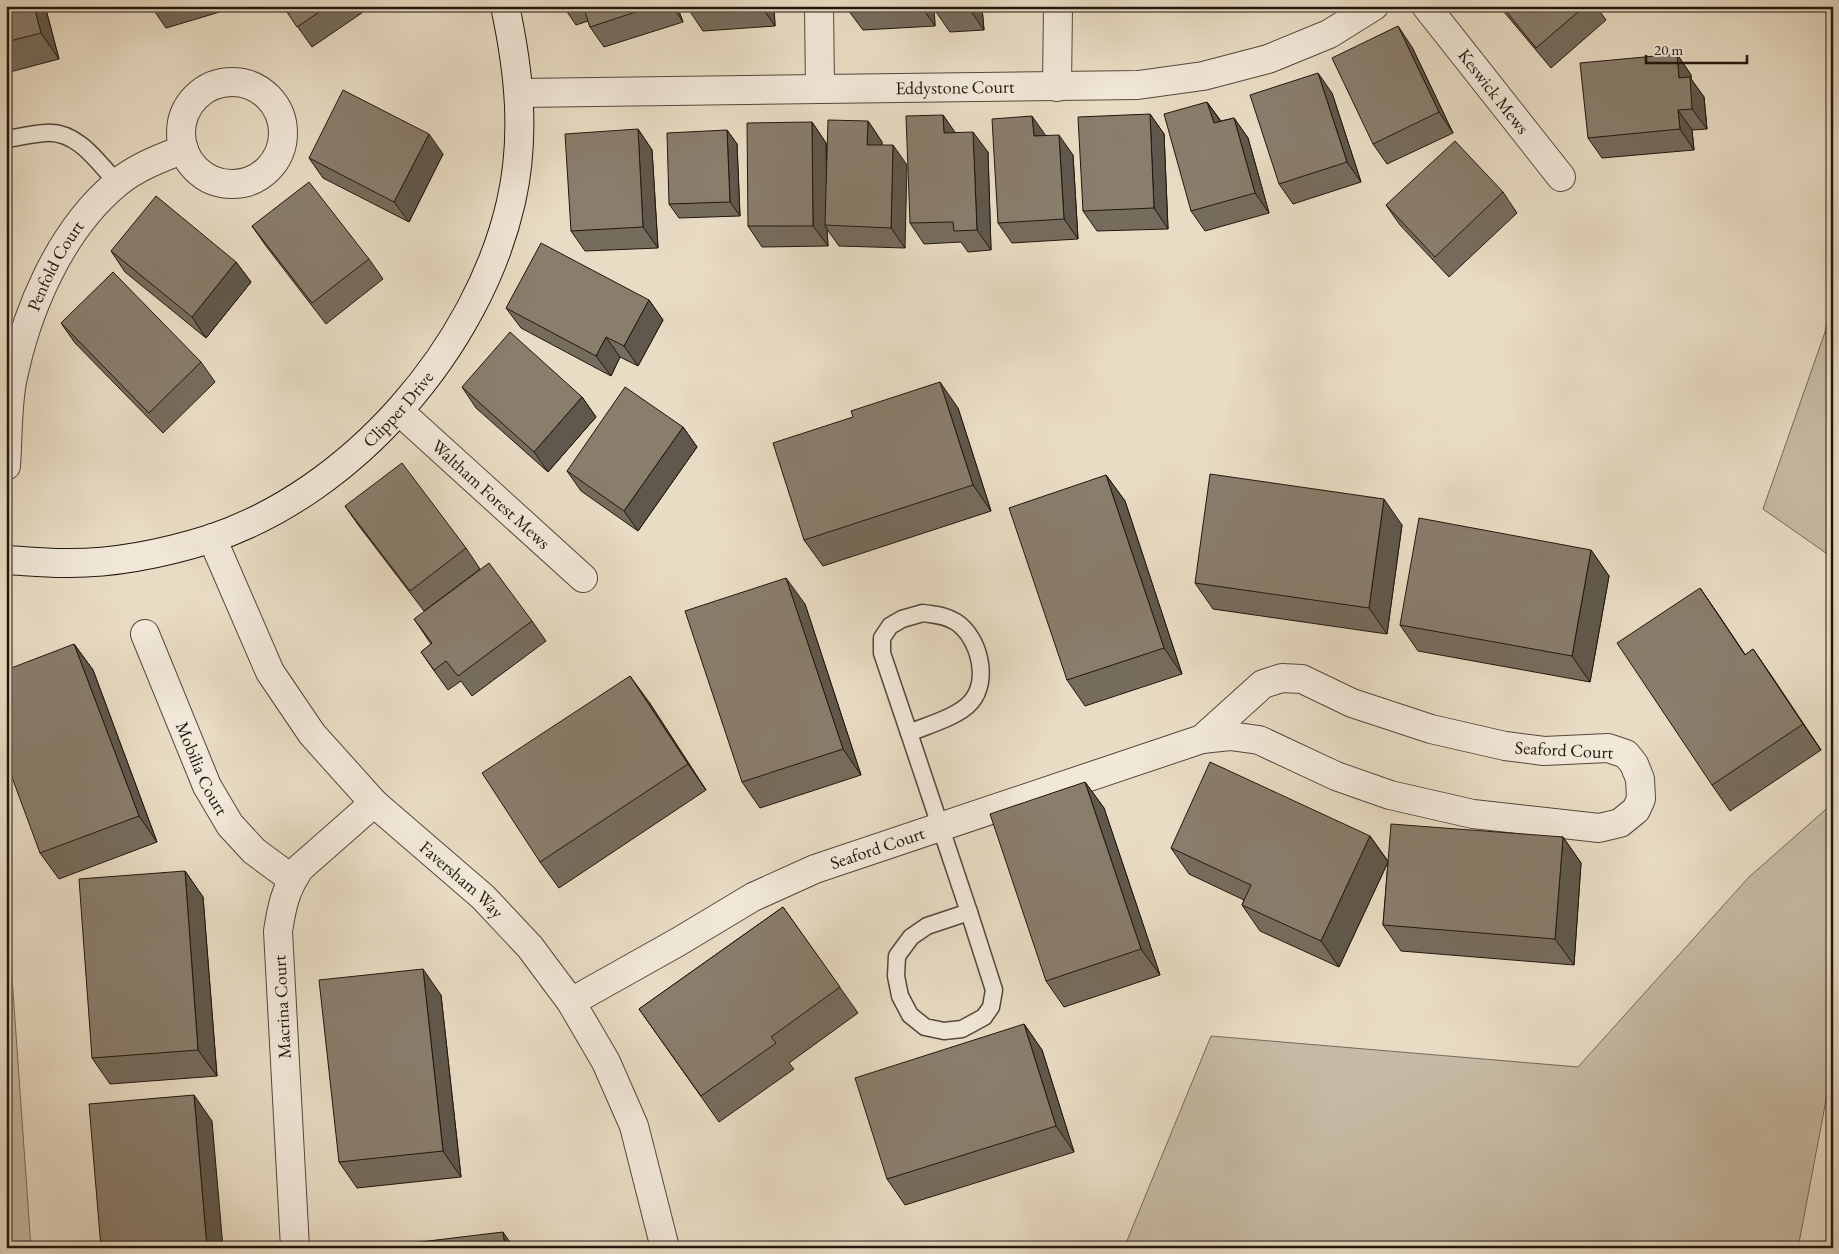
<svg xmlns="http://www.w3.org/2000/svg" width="1839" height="1254" font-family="'EB Garamond',serif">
  <rect width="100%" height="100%" fill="#e9dcc4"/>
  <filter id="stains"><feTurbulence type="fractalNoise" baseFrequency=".004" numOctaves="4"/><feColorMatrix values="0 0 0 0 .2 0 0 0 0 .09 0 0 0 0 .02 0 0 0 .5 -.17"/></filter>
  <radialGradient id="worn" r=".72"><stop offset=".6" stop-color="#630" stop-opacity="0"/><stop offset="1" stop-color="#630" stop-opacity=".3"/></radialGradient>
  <g fill="#c7bba5" stroke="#746959">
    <path d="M1833 295V558L1763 509 1825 332Z"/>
    <path d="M1833 803V1089L1827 1095 1798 1248H1124L1211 1036 1578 1067 1749 877Z"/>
    <path d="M6 917 8 920 31 1248H6Z"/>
  </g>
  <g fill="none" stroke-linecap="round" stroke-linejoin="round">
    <defs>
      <g id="lane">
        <path d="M6 139C19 137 32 134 45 133 77 130 98 162 117 183"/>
        <path d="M923 613C935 615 945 615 956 622 979 637 990 680 971 702 958 717 928 725 909 733L882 653V638L890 626 902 619Z"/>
        <path d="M909 733 969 912"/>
        <path d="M969 912 994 990 991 1007 984 1017 962 1029 944 1031 925 1027 910 1015 900 996 896 976 897 956 911 937 927 926Z"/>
      </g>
      <g id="street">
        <path d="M819 6 820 89"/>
        <path id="s1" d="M1426 6 1561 177"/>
        <circle cx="232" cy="133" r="51"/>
        <path d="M1057 87 1058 6"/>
        <path id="s2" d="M520 93 1138 85 1203 76 1268 59 1329 34 1374 6"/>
        <path id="s3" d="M399 411 583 578"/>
        <path id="s4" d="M6 466C8 439 7 409 12 382 26 311 60 231 116 184 136 167 161 158 184 149"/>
        <path id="s5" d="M212 538 270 672 312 734 374 803 483 897 530 947 571 1002 606 1062 634 1126 665 1248"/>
        <path id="s6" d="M145 634 207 786 230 825 254 851 292 879"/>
        <path d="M1282 678 1302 679 1352 703 1431 729 1505 746 1544 751 1608 748 1626 754 1634 764 1640 779 1641 799 1636 810 1620 823 1599 828 1473 814 1390 795 1336 776 1259 740 1230 736 1202 739 1263 684Z"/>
        <path id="s7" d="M571 1002 678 942 753 897 815 869 1202 739"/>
        <path d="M295 1248 278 931C282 906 285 890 300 868L374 803"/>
      </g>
      <g id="secondary">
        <path id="s8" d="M6 560C25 561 44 563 63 563 111 564 165 553 210 539 353 492 478 347 511 202 526 136 519 71 505 6"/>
      </g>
    </defs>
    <use href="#lane" stroke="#53483b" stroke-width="19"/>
    <use href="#street" stroke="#53483b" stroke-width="30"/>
    <use href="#secondary" stroke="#21170d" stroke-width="30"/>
    <use href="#lane" stroke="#f1e8d9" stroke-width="16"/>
    <use href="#street" stroke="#f1e8d9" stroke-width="28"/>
    <use href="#secondary" stroke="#f1e8d9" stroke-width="28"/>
  </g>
  <g fill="#766c5d" stroke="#21170d">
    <path d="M6 6H45L59 59 6 73Z"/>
    <path d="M151 6H233V8L166 28Z"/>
    <path d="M283 6H372L312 47Z"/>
    <path d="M563 6H677L683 22 604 47 590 27 588 21 576 25Z"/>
    <path d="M689 6H774L775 26 703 31 689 10Z"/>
    <path d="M848 6H934L935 26 863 30 848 10Z"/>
    <path d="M935 6H1015L982 8 984 30 950 32 936 12Z"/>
    <path d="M1113 6H1143L1116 10Z"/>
    <path d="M1499 6H1596L1606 20 1551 68Z"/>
    <path d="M1412 47 1453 133 1387 164 1373 144Z"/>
    <path d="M1677 54 1691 75V79L1704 97 1707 129 1692 130 1694 150 1602 158 1588 138Z"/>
    <path d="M1332 93 1361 182 1293 204 1279 184Z"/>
    <path d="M1207 102 1221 121 1234 118 1248 138 1269 213 1205 231 1191 211Z"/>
    <path d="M1150 114 1164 134 1168 229 1097 231 1083 211Z"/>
    <path d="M943 115 955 133 988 152 991 250 968 252 961 242 924 244 910 223Z"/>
    <path d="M868 121 882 142V145L905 248 839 246 827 229 828 246 762 247 748 226 812 122 826 143 827 160Z"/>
    <path d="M638 129 652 150 658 248 585 251 571 231Z"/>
    <path d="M727 130 737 144 740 216 679 218 669 204Z"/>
    <path d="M1046 135 1073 155 1078 239 1012 243 998 223Z"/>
    <path d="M443 154 409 222 323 178 309 158Z"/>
    <path d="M1503 192 1517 213 1449 277 1400 225 1386 205Z"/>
    <path d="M252 226 369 259 383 279 326 324 266 246Z"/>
    <path d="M111 251 236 262 251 282 206 338 125 272Z"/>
    <path d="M649 300 663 320 638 366 620 357 611 376 521 328 506 308Z"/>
    <path d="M61 323 201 362 215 382 163 433 75 343Z"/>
    <path d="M462 387 582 397 596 417 548 472 476 408Z"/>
    <path d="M958 408 991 511 823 566 804 540 853 417Z"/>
    <path d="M683 427 697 447 638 531 581 491 567 471Z"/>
    <path d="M1106 475 1125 501 1182 674 1085 706 1067 680Z"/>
    <path d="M345 506 466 548 480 569 424 611 359 526Z"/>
    <path d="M1402 525 1387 634 1213 609 1195 583Z"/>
    <path d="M1591 550 1609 576 1590 682 1418 651 1400 625Z"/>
    <path d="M1700 588 1745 655 1753 649 1821 750 1730 811 1712 785Z"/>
    <path d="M805 604 861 775 760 808 742 782Z"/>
    <path d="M414 619 532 621 546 641 472 696 461 681 448 690 435 672 421 652 431 644Z"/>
    <path d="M74 644 93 670 157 842 59 879 40 853Z"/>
    <path d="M649 702 706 790 559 888 540 862Z"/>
    <path d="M1085 782 1104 808 1160 975 1064 1007 1046 981Z"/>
    <path d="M1370 836 1388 861 1563 837 1581 863 1574 965 1401 951 1383 925 1388 862 1339 967 1260 931 1242 905 1244 900 1189 874 1171 848Z"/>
    <path d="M185 871 203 897 217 1076 110 1084 92 1058Z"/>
    <path d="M783 907 858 1013 789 1063 794 1069 719 1122 639 1009Z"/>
    <path d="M441 995 461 1177 357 1188 339 1162Z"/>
    <path d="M1024 1024 1042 1050 1074 1152 905 1205 887 1179Z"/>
  </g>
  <g fill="#60584c" stroke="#21170d">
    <path d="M34 6H45L59 59 41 33Z"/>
    <path d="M672 6H677L683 22Z"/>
    <path d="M761 6H774L775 26Z"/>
    <path d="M921 6H934L935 26Z"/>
    <path d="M969 6H981L982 8 984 30 970 10Z"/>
    <path d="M1398 26 1412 47 1453 133 1439 112Z"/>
    <path d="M1677 54 1691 75V79L1704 97 1707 129 1692 109 1679 78Z"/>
    <path d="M1318 73 1332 93 1361 182 1347 162Z"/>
    <path d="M1207 102 1221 122 1214 123Z"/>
    <path d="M1678 110 1692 130 1694 150 1680 129Z"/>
    <path d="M1150 114 1164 134 1168 229 1154 208Z"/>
    <path d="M943 115 957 135 944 133Z"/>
    <path d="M1032 116 1046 136H1034Z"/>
    <path d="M1234 118 1248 138 1269 213 1255 193Z"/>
    <path d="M868 121 882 142V165L867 145Z"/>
    <path d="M812 122 826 143 827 225H825L827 229 828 246 813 226Z"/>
    <path d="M638 129 652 150 658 248 643 227Z"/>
    <path d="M727 130 737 144 740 216 730 202Z"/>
    <path d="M973 132 988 152 991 250 977 230Z"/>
    <path d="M429 134 443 154 409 222 394 202Z"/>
    <path d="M1059 135 1073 155 1078 239 1064 219Z"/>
    <path d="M893 145 907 165 905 248 891 228Z"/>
    <path d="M236 262 251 282 206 338 192 317Z"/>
    <path d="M649 300 663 320 638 366 624 346Z"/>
    <path d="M606 337 620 357 611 376 596 356Z"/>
    <path d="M940 382 958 408 991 511 973 485Z"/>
    <path d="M582 397 596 417 548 472 534 452Z"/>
    <path d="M683 427 697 447 638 531 624 511Z"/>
    <path d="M1106 475 1125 501 1182 674 1164 648Z"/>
    <path d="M1384 499 1402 525 1387 634 1369 608Z"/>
    <path d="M1591 550 1609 576 1590 682 1572 656Z"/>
    <path d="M786 578 805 604 861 775 843 749Z"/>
    <path d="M1700 588 1718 614 1763 681 1745 655Z"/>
    <path d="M74 644 93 670 157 842 139 816Z"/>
    <path d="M1753 649 1771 675 1821 750 1803 724Z"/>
    <path d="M630 676 649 702 706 790 688 764Z"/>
    <path d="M1085 782 1104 808 1160 975 1141 949Z"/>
    <path d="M1370 836 1388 862 1339 967 1321 941Z"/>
    <path d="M1563 837 1581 863 1574 965 1555 939Z"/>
    <path d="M185 871 203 897 217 1076 198 1050Z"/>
    <path d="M423 969 441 995 461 1177 443 1151Z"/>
    <path d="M1024 1024 1042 1050 1074 1152 1056 1126Z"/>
    <path d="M194 1095 212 1121 223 1248H207Z"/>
    <path d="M503 1232 514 1248H505Z"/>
  </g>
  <g fill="#897d6c" stroke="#21170d">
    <path d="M6 6H34L41 33 6 42Z"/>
    <path d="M283 6H328L297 27Z"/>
    <path d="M583 6H654L590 27Z"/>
    <path d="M689 6H756L689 10Z"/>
    <path d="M848 6H916L848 10Z"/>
    <path d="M935 6H969L970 10 936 12Z"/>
    <path d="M1502 6H1585L1536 48Z"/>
    <path d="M1398 26 1439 112 1373 144 1332 58Z"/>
    <path d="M1677 54 1679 78 1690 77 1692 109 1678 110 1680 129 1588 138 1580 63Z"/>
    <path d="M1318 73 1347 162 1279 184 1250 95Z"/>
    <path d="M343 90 429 134 394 202 309 158Z"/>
    <path d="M1207 102 1214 123 1234 118 1255 193 1191 211 1164 114Z"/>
    <path d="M1150 114 1154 208 1083 211 1078 117Z"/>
    <path d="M943 115 944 133 973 132 977 230 954 231 953 222 910 223 906 116Z"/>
    <path d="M1032 116 1034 136 1059 135 1064 219 998 223 992 119Z"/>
    <path d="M828 120 868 121 867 145H893L891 228 825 225Z"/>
    <path d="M812 122 813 226H748L747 123Z"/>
    <path d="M638 129 643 227 571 231 565 134Z"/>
    <path d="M727 130 730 202 669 204 667 133Z"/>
    <path d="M1455 141 1503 192 1435 257 1386 205Z"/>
    <path d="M309 182 369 259 312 303 252 226Z"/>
    <path d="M156 196 236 262 192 317 111 251Z"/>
    <path d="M541 243 649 300 624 346 606 337 596 356 506 308Z"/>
    <path d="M113 272 201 362 149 413 61 323Z"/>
    <path d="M510 332 582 397 534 452 462 387Z"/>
    <path d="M940 382 973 485 804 540 773 443 853 417 851 411Z"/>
    <path d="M625 387 683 427 624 511 567 471Z"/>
    <path d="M402 463 466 548 410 591 345 506Z"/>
    <path d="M1210 474 1384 499 1369 608 1195 583Z"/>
    <path d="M1106 475 1164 648 1067 680 1009 508Z"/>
    <path d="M1419 518 1591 550 1572 656 1400 625Z"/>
    <path d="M489 563 532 621 458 676 446 661 434 670 421 652 432 643 414 619Z"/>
    <path d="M786 578 843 749 742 782 685 611Z"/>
    <path d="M1700 588 1745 655 1753 649 1803 724 1712 785 1617 643Z"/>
    <path d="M74 644 139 816 40 853 6 761V670Z"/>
    <path d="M630 676 688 764 540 862 482 773Z"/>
    <path d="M1210 762 1370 836 1321 941 1242 905 1251 885 1171 848Z"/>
    <path d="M1085 782 1141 949 1046 981 990 814Z"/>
    <path d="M1391 824 1563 837 1555 939 1383 925Z"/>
    <path d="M185 871 198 1050 92 1058 79 879Z"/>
    <path d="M783 907 840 987 771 1037 776 1043 701 1096 639 1009Z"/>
    <path d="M423 969 443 1151 339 1162 319 980Z"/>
    <path d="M1024 1024 1056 1126 887 1179 855 1078Z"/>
    <path d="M194 1095 207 1248H101L89 1104Z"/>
    <path d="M503 1232 505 1248H370Z"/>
  </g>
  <g text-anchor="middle" stroke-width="4" stroke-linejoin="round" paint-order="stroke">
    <g font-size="18" fill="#21170d" stroke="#f1e8d9">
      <text dy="6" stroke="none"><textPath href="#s2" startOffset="435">Eddystone Court</textPath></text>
      <text dy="6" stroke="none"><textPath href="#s1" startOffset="109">Keswick Mews</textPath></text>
      <text dy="6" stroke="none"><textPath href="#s4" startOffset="209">Penfold Court</textPath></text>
      <text dy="6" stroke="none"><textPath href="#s8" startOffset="438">Clipper Drive</textPath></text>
      <text dy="6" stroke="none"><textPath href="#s3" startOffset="124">Waltham Forest Mews</textPath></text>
      <text transform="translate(1564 750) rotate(3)" y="6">Seaford Court</text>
      <text dy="6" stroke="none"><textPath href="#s6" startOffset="146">Mobilia Court</textPath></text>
      <text dy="6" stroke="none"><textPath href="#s7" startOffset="344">Seaford Court</textPath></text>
      <text dy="6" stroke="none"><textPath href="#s5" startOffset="430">Faversham Way</textPath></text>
      <text transform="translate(282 1007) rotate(-93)" y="6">Macrina Court</text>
    </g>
  </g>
  <rect width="1839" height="1254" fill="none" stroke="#e9dcc4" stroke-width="25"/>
  <rect x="8" y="8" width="1824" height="1239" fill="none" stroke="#21170d" stroke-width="2.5"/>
  <rect x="12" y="12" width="1814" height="1229" fill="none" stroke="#21170d"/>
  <path d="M1646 55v8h101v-8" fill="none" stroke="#21170d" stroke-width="2.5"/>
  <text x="1654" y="55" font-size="15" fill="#21170d" stroke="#f1e8d9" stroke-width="4" paint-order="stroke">20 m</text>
  <rect width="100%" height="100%" filter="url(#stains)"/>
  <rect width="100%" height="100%" fill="url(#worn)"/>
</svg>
